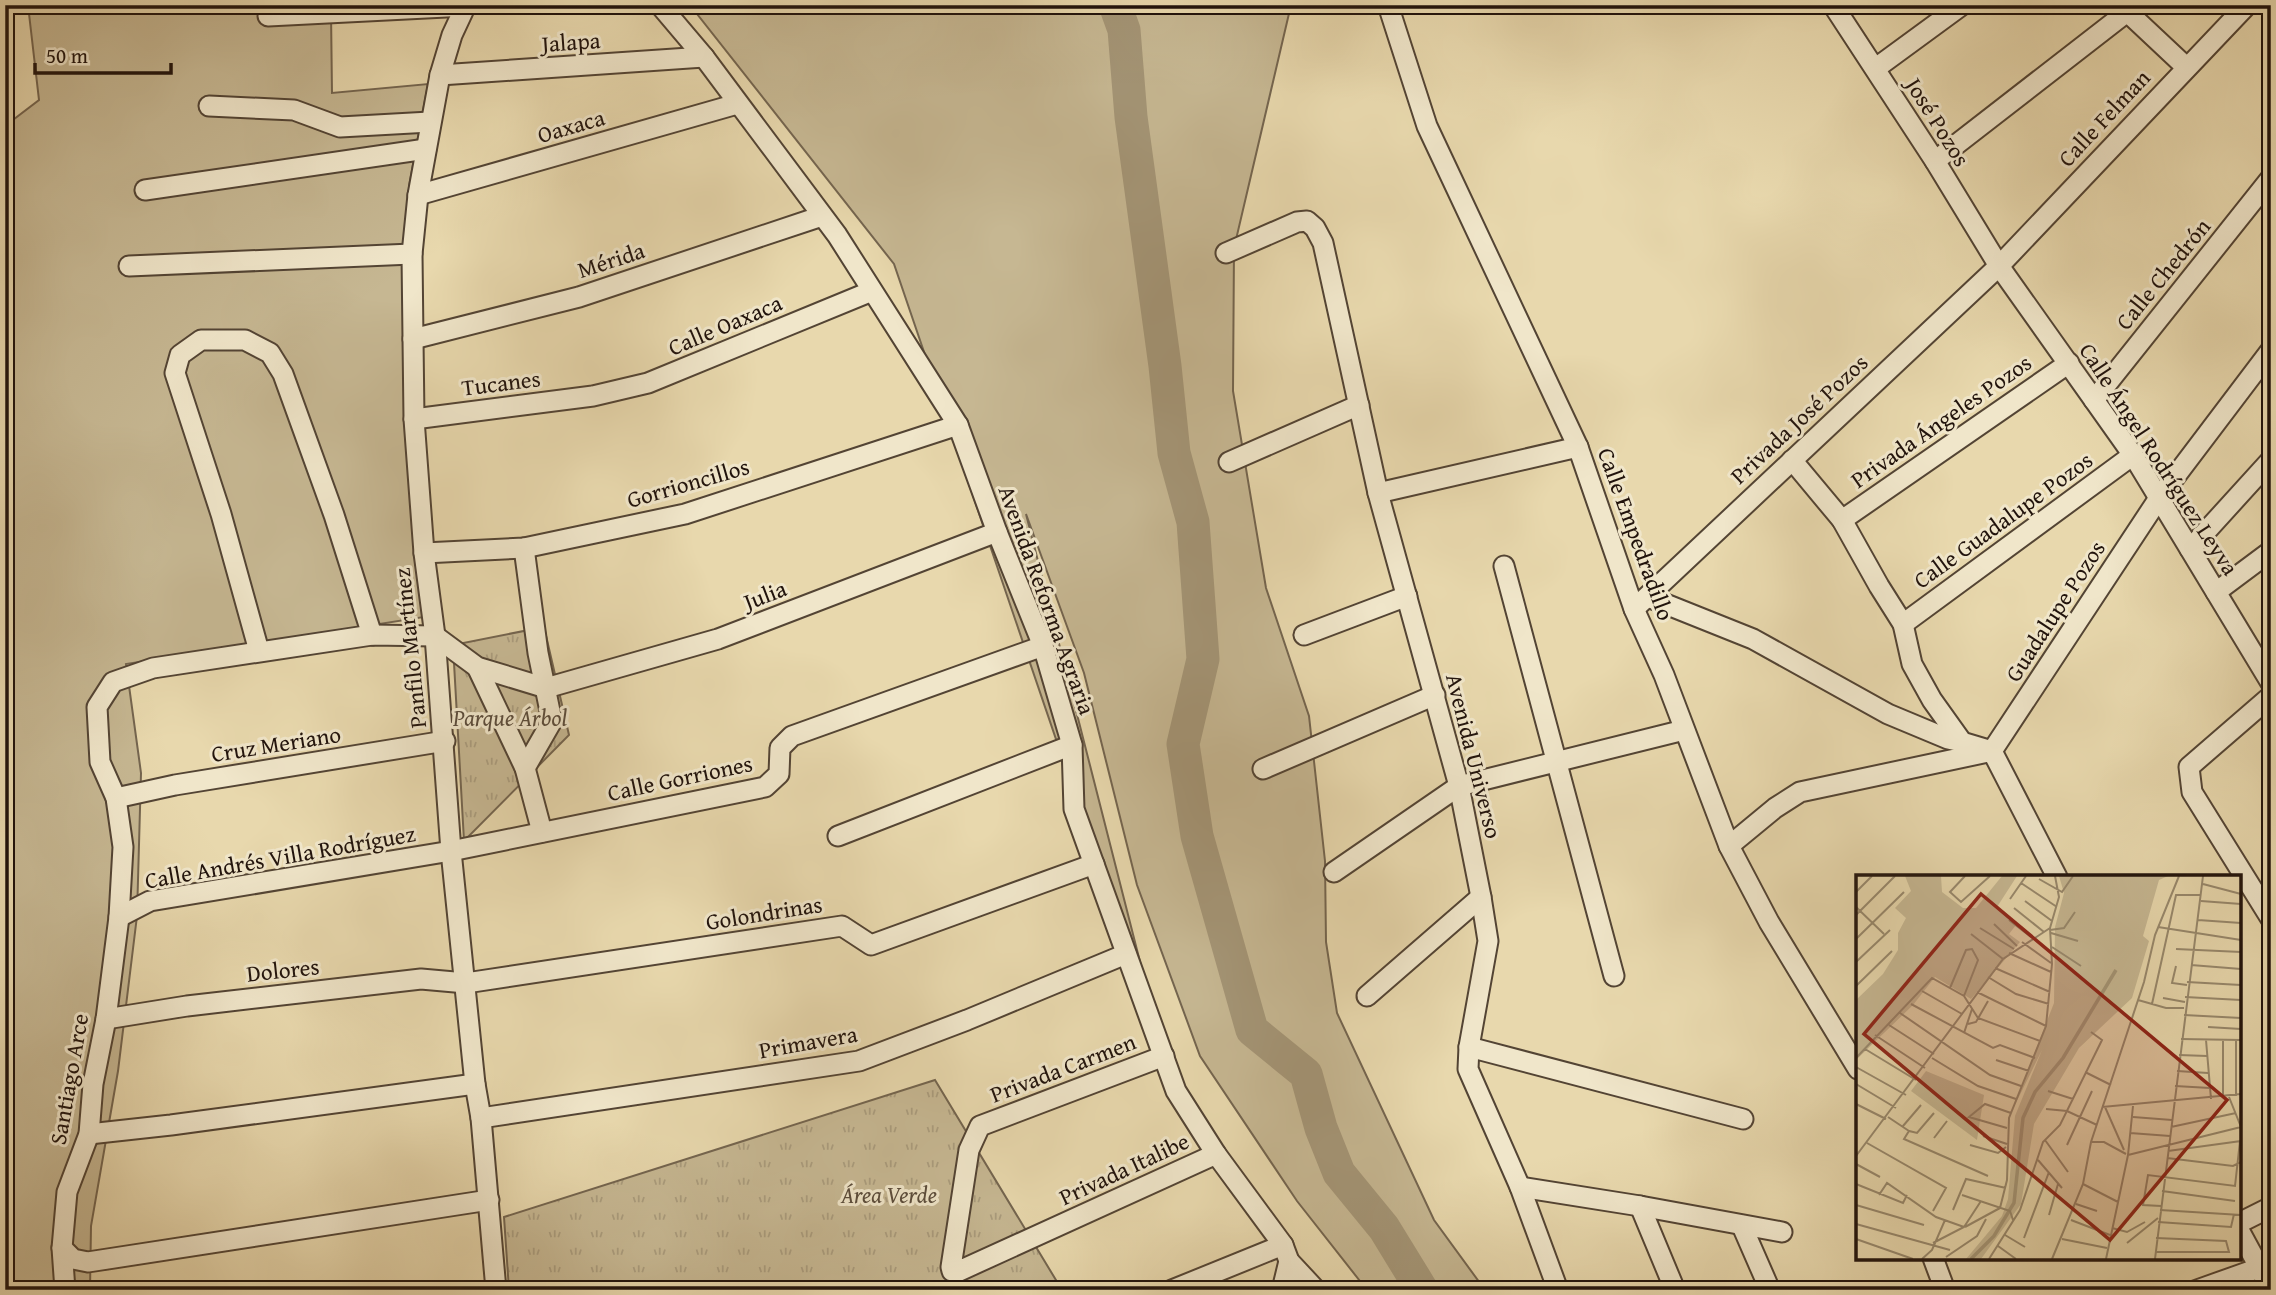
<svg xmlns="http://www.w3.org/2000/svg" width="2276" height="1295" font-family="'Gentium Book Plus',serif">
  <defs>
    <pattern id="park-tufts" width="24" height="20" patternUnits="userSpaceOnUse" patternTransform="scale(1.75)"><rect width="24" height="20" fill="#c6b792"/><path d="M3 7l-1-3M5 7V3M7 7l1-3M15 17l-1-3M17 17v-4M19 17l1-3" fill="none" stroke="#aa9c7d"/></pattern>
  </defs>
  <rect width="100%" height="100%" fill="#e8d8ad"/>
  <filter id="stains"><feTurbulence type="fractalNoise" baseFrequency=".00286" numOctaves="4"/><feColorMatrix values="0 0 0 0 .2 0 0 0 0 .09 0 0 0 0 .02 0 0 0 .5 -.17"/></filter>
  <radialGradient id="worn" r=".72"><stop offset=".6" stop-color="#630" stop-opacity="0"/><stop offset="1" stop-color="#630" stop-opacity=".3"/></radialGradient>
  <g fill="#c6b792" stroke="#74654f" stroke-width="2">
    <path d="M28 5H297L331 12 332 93 428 84 409 186 404 352 424 617 126 664 141 773 137 916 118 1071 91 1226 90 1290H5V126L39 100Z"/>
    <path d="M690 5H1291L1234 248 1233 391 1266 588 1309 716 1325 861 1326 942 1337 1013 1434 1220 1485 1290H1367L1297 1201 1200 1056 1137 885 1084 673 1026 514 1164 1056 894 264Z"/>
  </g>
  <g fill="url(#park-tufts)" stroke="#74654f" stroke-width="2">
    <path d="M544 627 569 735 464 841 453 645Z"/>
    <path d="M935 1080 1062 1290H509L504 1217Z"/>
  </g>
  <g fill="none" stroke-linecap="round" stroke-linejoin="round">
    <path stroke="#a49576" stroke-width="33" d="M1115 5 1124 30 1131 117 1165 366 1174 453 1193 522 1203 659 1183 744 1197 836 1252 1030 1306 1074 1321 1128 1339 1173 1384 1228 1422 1290"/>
    <defs>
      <g id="minor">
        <path d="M466 5 452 35 440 75 418 195 412 254 413 339 414 419 424 553 435 636 451 851 475 1084 481 1118 496 1290"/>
        <path d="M660 5 704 57 837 235 958 425 997 532 1043 646 1072 745 1074 809 1176 1091 1216 1154 1283 1245 1289 1261 1316 1290"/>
        <path d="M1388 5 1427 126 1578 447 1634 609 1664 675 1729 846 1769 922 1858 1069"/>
        <path d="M1833 5 1935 161 1999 266 2133 455 2271 683"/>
        <path d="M2120 5 2186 67"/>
        <path d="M268 16 466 6"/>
        <path d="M1876 68 1962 5"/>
        <path d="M440 75 704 57"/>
        <path d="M209 106 294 110 340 127 430 122"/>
        <path d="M1935 161 2127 12"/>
        <path d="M145 190 426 149"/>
        <path d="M418 195 737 104"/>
        <path d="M1226 253 1297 222 1307 221 1315 228 1323 243 1378 493 1459 786 1481 897 1488 941 1469 1047 1468 1069 1520 1187 1558 1290"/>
        <path d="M129 266 412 254"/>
        <path d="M413 339 579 297 822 216"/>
        <path d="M2094 400 2271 178"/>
        <path d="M414 419 593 396 648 383 872 291"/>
        <path d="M1792 460 1842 520 1879 586 1903 624 1912 664 1932 700 1962 742 1992 751"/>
        <path d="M1229 462 1359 405"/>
        <path d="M1378 493 1578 447"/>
        <path d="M1842 520 2069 363"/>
        <path d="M524 548 538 653 552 721 525 768"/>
        <path d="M2190 549 2271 460"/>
        <path d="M424 553 524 548 685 514 958 425"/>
        <path d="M1504 566 1614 976"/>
        <path d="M2216 592 2271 551"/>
        <path d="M1648 597 1753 639 1888 714 1948 739 1962 742"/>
        <path d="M1634 609 1999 266 2247 5"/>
        <path d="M1903 624 2133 455"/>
        <path d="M1304 635 1407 596"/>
        <path d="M259 651 221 514 175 373 180 355 201 340H245L270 353 283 374 334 515 372 635"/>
        <path d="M477 667 525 768 542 832"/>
        <path d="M2271 696 2189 767 2192 792 2271 919"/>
        <path d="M1992 751 2159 498 2271 350"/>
        <path d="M1992 751 2057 877"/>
        <path d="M1263 769 1435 695"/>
        <path d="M116 798 175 785 445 741"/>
        <path d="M838 836 1072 745"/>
        <path d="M1729 846 1775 808 1800 792 1988 752"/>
        <path d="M1334 872 1459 786 1684 730"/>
        <path d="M119 917 150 901 451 851 765 787 779 774 780 748 792 736 1043 646"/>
        <path d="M1367 996 1481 897"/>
        <path d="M106 1019 187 1006 421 979 466 983 842 926 871 945 1094 864"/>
        <path d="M1469 1047 1743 1119"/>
        <path d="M1164 1056 980 1126 969 1150 951 1267 952 1271 957 1272 1216 1154"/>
        <path d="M481 1118 859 1061 967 1020 1126 954"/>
        <path d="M89 1134 171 1125 475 1084"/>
        <path d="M1520 1187 1640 1206 1782 1232"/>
        <path d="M1640 1206 1675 1290"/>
        <path d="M2239 1223 2271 1207"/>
        <path d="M1742 1226 1770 1290"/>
        <path d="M2239 1230 2271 1289"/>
        <path d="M62 1248 73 1259 88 1262 489 1200"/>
        <path d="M1933 1258 1945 1290"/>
        <path d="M65 1290 62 1248 67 1192 89 1134 93 1084 106 1019 119 917 123 847 116 798 100 762 97 707 113 682 153 668 372 635 435 636 477 667 546 688 718 639 997 532"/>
        <path d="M1172 1290 1283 1245"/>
        <path d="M1282 1290 1289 1261"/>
        <path d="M2197 1290 2259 1268"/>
      </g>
    </defs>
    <use href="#minor" stroke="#534434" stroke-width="23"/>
    <use href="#minor" stroke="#f0e6ca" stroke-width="19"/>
  </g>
  <g text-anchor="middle" stroke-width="6" stroke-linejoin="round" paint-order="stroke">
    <g font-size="23" fill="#21130c" stroke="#f0e6ca">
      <text transform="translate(571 42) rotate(-4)" y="8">Jalapa</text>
      <text transform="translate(2104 118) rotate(-47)" y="8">Calle Felman</text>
      <text transform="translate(1938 122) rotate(58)" y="8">José Pozos</text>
      <text transform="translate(571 126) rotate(-16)" y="8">Oaxaca</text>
      <text transform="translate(611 260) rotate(-18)" y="8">Mérida</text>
      <text transform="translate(2163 274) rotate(-51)" y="8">Calle Chedrón</text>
      <text transform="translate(725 325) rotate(-23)" y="8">Calle Oaxaca</text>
      <text transform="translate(501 383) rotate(-7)" y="8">Tucanes</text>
      <text transform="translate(1799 419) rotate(-43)" y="8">Privada José Pozos</text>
      <text transform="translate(1941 421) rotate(-35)" y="8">Privada Ángeles Pozos</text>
      <text transform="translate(2159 459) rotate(57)" y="8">Calle Ángel Rodríguez Leyva</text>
      <text transform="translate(688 483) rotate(-16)" y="8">Gorrioncillos</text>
      <text transform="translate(2003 520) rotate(-36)" y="8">Calle Guadalupe Pozos</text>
      <text transform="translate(1636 534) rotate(70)" y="8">Calle Empedradillo</text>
      <text transform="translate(765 595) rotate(-21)" y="8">Julia</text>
      <text transform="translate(1047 600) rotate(70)" y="8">Avenida Reforma Agraria</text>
      <text transform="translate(2055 611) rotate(-57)" y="8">Guadalupe Pozos</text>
      <text transform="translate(410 648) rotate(-96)" y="8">Panfilo Martínez</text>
      <text transform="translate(276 744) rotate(-9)" y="8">Cruz Meriano</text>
      <text transform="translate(1474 756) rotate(76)" y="8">Avenida Universo</text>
      <text transform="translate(680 778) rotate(-12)" y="8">Calle Gorriones</text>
      <text transform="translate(280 857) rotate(-10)" y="8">Calle Andrés Villa Rodríguez</text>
      <text transform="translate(764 913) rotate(-9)" y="8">Golondrinas</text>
      <text transform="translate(283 970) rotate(-6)" y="8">Dolores</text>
      <text transform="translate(808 1042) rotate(-10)" y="8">Primavera</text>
      <text transform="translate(1063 1068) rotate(-21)" y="8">Privada Carmen</text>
      <text transform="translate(69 1079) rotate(-80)" y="8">Santiago Arce</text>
      <text transform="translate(1124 1169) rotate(-25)" y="8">Privada Italibe</text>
    </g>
    <g font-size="23" font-style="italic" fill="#5b4c3b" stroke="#f0e6ca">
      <text x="510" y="726">Parque Árbol</text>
      <text x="889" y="1203">Área Verde</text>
    </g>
  </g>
  <g transform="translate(1856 875)">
    <rect width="385" height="385" fill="#e8d8ad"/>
    <path d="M49 1H85L86 17 107 33H120L146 1H161L141 32 160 50 153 59 164 67 115 124 79 102 57 130 0 185V125L27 99 42 75V58L50 43 39 33 55 16ZM203 1H312L303 5 287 61 293 66 276 123 223 173 178 249 165 329 125 384H110L146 341 152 324 159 241 186 175 155 238 198 128 199 52 208 18Z" fill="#c6b792"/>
    <path d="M70 196 128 220 121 265 55 216Z" fill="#c6b792"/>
    <path fill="none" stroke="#a49576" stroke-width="3.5" d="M115 384 138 361 158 328 167 243 179 217 207 183 260 95"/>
    <path fill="none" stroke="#98896d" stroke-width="2" d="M109 1 94 17 105 27 134 1M183 4 206 17 217 1M165 8 201 32M347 9 385 19M0 17 16 1M154 24 170 1M169 26 196 46M345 26 385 29M0 32 28 59M158 33 188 57M0 40 39 1M153 45 175 62M342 45 385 48M138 49 161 71M302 52 385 65M124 53 158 74M194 55 208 53 219 37M195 58 222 66M115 59 147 84M0 64 48 17M166 67 195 88M196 72 225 91M320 74 385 77M153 78 195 97M0 87 34 55M335 90 385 94M320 91 316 108 331 110M139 93 194 117M132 102 160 119 193 129M331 107 385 110M0 111 36 76M94 113 110 75 116 74 122 85 108 121M66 116 106 139M121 117 190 151M329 122 385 125M307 123 329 127M282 125 310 133H328M55 129 137 173 144 170 179 183M296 129 320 20H345M44 138 134 200 165 211M328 140 385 143M112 149 120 147 132 126M33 150 78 179M352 152 385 154M108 158 116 134M19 160 69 193M325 164 385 165M350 165 355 224M380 165V221M9 174 60 205M323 180 351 181M0 183 76 103 108 121 122 143 184 166M76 183 122 211 160 224M140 185 173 196M0 192 50 220M321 196 352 198M229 197 255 210M0 209 40 233M319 211 354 213M192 216 217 224M373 222 385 252M367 223V166M0 229 30 244M246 232 385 219M249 232 268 275M190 234 211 236 241 250M78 238 61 258 53 256 48 264 132 301M32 242 53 256M277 242 316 245M47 251 65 230M315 252 380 238M151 253 113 242 129 229 155 238M274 258 314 261M127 261 151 269M78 263 91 246M189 265 212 297M236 267H248L270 279M11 268 90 313 77 336M114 270 142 278 150 272M211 270 236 216M312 276 385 266M272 280 385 252M0 281 147 84 194 53M311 283 377 291 385 287M182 285 206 313M0 289 24 302M0 309 47 328 51 320M227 309 262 327M306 316 379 326M23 320 31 308 80 342 108 352M106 320 154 336 157 345M220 329 241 336M0 330 68 350M305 331 287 330 292 300 379 311 384 266M144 333 151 305 153 243 190 151 196 89 194 53 203 22 199 1M97 335 110 304 150 313M304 335 385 340M193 340 202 309M215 345 254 360M302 347 375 352 378 339M0 349 94 375M109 352 144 333M256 353 271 357 289 347M149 360 169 372M168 363 193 297M0 364 57 384M206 364 251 373M77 368 108 352 125 326M271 368 302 343M142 371 160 384M299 377H373L370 366 300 363M90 382 121 361 130 344M66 384 76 375 89 345M133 384 164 335 187 267 204 250 246 165 235 157M196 384 227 309 235 267 288 107 299 60 323 1M250 384 272 280 277 231M299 384 347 1"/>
    <path fill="#8f2418" fill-opacity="0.15" stroke="#8f2418" stroke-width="3.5" d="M125 19 371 225 254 365 8 159Z"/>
    <rect width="385" height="385" fill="none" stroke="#21130c" stroke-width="3.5"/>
  </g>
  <rect width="2276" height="1295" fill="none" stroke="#e8d8ad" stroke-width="28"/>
  <rect x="7" y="7" width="2262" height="1281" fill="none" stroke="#21130c" stroke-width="3.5"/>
  <rect x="14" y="14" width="2248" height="1267" fill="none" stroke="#21130c" stroke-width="2"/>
  <path d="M35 63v10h136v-10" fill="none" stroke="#21130c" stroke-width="3.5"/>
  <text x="46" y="63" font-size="21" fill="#21130c" stroke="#f0e6ca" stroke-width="5" paint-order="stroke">50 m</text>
  <rect width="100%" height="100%" filter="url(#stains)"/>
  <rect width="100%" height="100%" fill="url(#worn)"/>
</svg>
